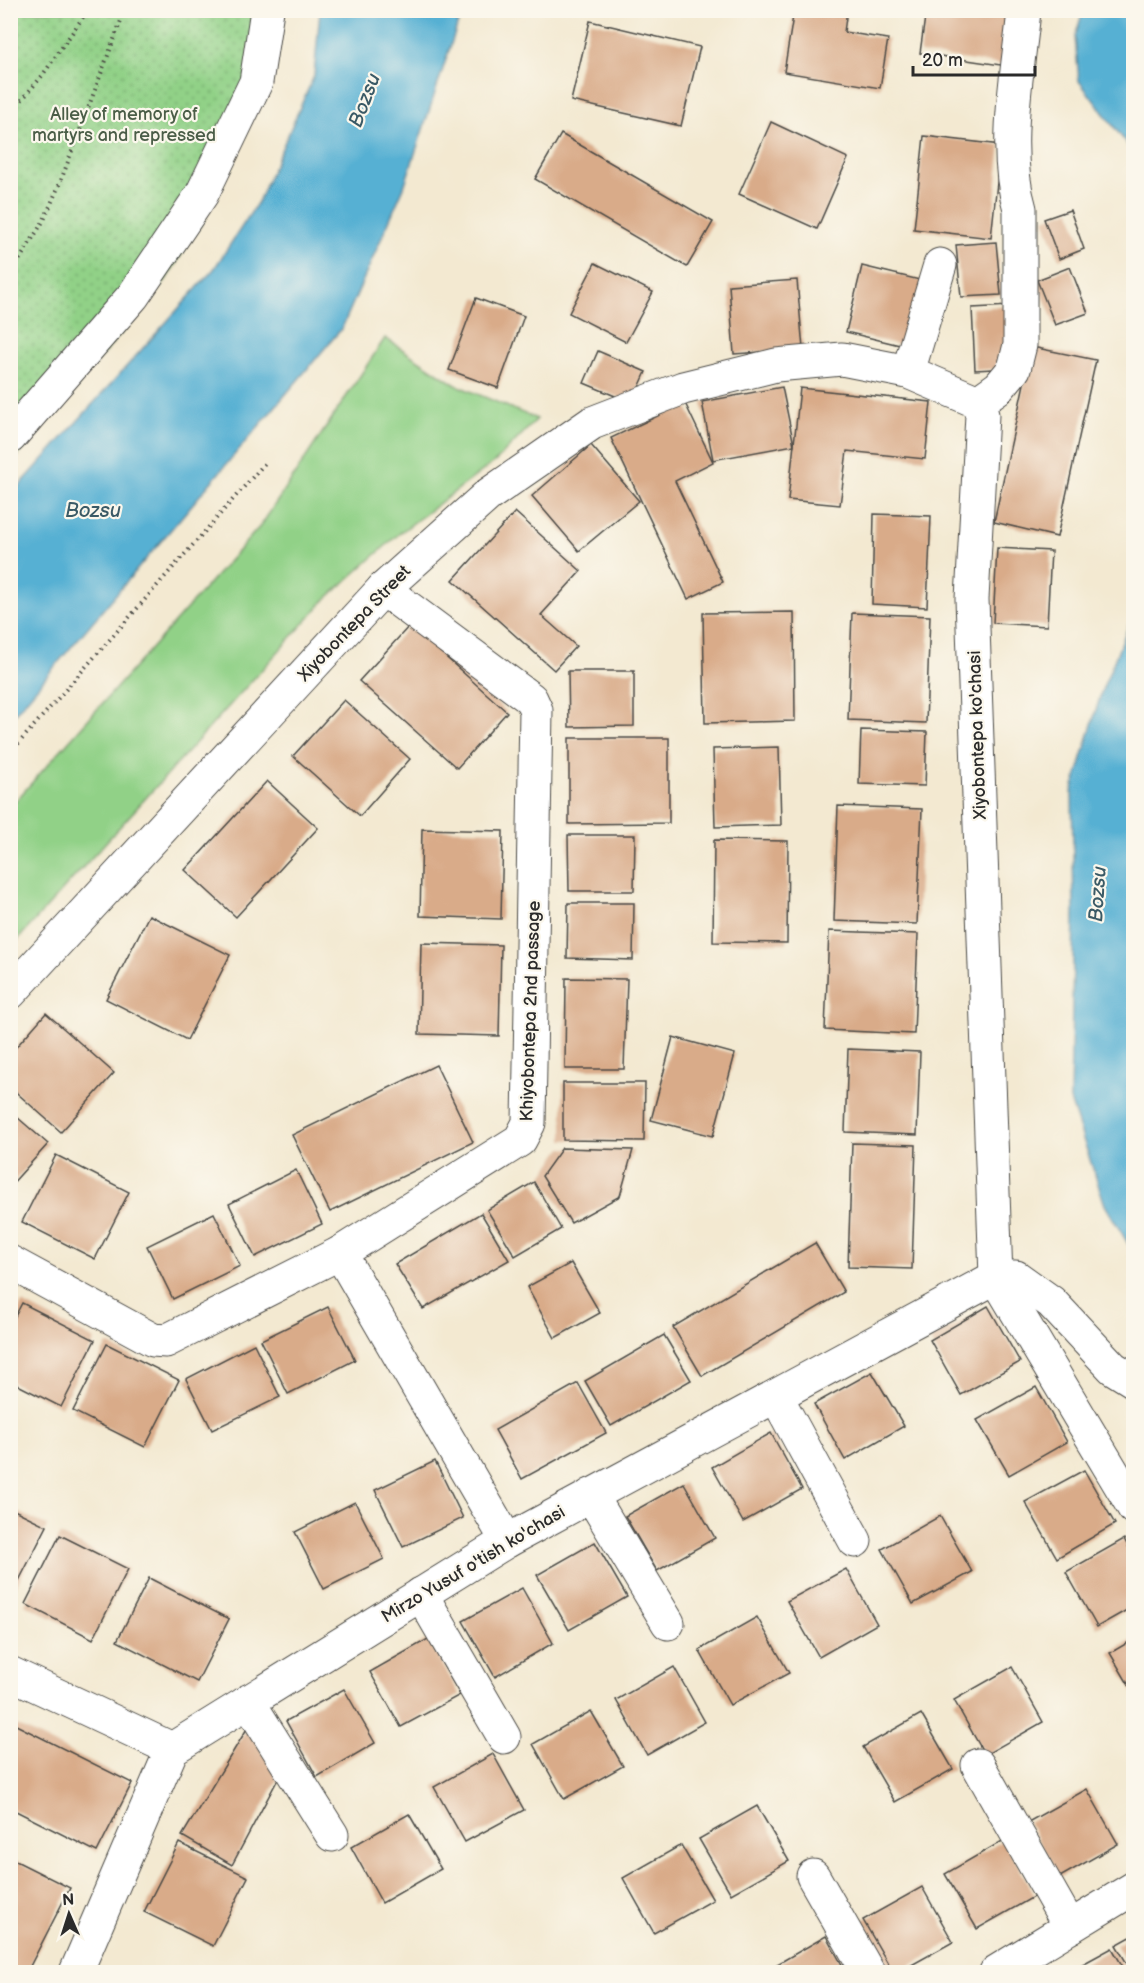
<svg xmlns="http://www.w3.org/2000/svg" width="1144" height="1983" font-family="'Balsamiq Sans',sans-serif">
  <defs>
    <pattern id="park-dots" width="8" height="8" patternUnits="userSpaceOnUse" patternTransform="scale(1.5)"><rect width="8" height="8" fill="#91d187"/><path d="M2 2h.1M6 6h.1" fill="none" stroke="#77aa6f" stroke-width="1.8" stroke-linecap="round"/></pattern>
  </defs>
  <rect width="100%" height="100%" fill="#fbf7ec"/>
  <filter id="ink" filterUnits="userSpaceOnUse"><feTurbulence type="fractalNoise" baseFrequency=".0167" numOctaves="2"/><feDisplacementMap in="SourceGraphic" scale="12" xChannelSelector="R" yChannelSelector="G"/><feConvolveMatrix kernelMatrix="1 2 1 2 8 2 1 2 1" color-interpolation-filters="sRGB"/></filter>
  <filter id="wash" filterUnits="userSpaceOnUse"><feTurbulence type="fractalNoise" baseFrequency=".008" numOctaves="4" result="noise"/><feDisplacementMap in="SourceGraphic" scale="24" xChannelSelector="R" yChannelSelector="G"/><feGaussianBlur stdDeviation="1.35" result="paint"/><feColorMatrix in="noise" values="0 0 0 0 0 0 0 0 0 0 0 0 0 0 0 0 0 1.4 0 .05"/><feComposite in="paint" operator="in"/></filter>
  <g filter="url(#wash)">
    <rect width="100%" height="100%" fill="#f3e9d1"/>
    <path fill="#91d187" stroke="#5e7e59" stroke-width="1.5" d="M385 338 456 385 537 419 497 460 400 533 325 600 11 947V806L262 524Z"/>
    <path fill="url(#park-dots)" stroke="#5e7e59" stroke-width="1.5" d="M11 11H285L270 69 204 219 165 281 11 464Z"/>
    <g fill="#56b0d3" stroke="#406e7f" stroke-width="1.5">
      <path d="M320 11H462L404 187 342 328 11 718V495L214 269 258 202 314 76Z"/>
      <path d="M1083 11H1133V152L1079 81 1075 37Z"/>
      <path d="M1133 615V1252L1105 1205 1070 1100 1074 912 1072 792 1102 690Z"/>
    </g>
    <g id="blocks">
      <g fill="#d9ab89">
        <path d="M794 10H847L844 32 888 39 880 88 784 72Z"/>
        <path d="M926 10H1023L1014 67 920 53Z"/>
        <path d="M590 21 700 47 681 126 571 101Z"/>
        <path d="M771 122 848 158 817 229 739 194Z"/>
        <path d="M561 134 713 222 687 267 535 179Z"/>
        <path d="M924 136 1001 145 991 238 914 229Z"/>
        <path d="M1070 210 1084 249 1059 259 1044 219Z"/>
        <path d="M996 242 1001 295 961 297 956 245Z"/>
        <path d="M595 263 653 292 626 342 569 313Z"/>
        <path d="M862 266 928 282 912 348 846 332Z"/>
        <path d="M1070 267 1088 313 1055 325 1037 280Z"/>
        <path d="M797 280 803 349 734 354 729 285Z"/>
        <path d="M476 298 524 316 498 388 449 370Z"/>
        <path d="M1010 306 1013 368 975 370 972 308Z"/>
        <path d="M1032 347 1096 360 1057 537 994 522Z"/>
        <path d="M598 351 646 372 632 403 584 383Z"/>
        <path d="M782 387 794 445 713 460 702 402Z"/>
        <path d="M800 388 931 402 925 459 847 451 840 505 788 500Z"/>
        <path d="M685 403 713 462 675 481 723 582 688 599 611 438Z"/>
        <path d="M591 445 639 501 579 551 532 496Z"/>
        <path d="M515 512 581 571 541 615 576 646 554 670 453 580Z"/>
        <path d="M874 514 931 516 927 607 872 604Z"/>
        <path d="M997 548 1051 551 1047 626 993 623Z"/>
        <path d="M794 612 795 721 705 723 703 613Z"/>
        <path d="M852 613 930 616 926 723 848 720Z"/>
        <path d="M410 625 507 712 457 768 359 681Z"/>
        <path d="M568 671H634V726L569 727Z"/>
        <path d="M344 700 410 759 360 816 293 756Z"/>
        <path d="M861 730 927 732 925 786 859 784Z"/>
        <path d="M569 738H669V823L569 824Z"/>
        <path d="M779 747 781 825 715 827 713 749Z"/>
        <path d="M267 781 318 828 236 917 185 870Z"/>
        <path d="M838 806 922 809 917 924 834 921Z"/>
        <path d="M422 829 503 831 501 919 420 916Z"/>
        <path d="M568 835H635L634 891H569Z"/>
        <path d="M714 840 788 841 787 943 713 942Z"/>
        <path d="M568 903H634L633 960 567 958Z"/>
        <path d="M149 915 230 955 187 1040 106 999Z"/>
        <path d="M829 931 918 934 914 1034 825 1030Z"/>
        <path d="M421 943 501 945 499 1036 419 1034Z"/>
        <path d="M566 978 627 979 624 1069H565Z"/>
        <path d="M46 1013 114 1073 61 1132 10 1087V1054Z"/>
        <path d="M673 1037 735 1054 713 1136 651 1120Z"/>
        <path d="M848 1049 920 1052 917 1135 845 1132Z"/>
        <path d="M436 1065 473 1142 330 1212 292 1135Z"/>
        <path d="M563 1083H645L644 1141 563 1140Z"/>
        <path d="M10 1111 48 1144 10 1186Z"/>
        <path d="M852 1143 916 1145 912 1269 848 1267Z"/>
        <path d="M562 1148 633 1150 620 1196 571 1223 542 1176Z"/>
        <path d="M56 1155 129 1192 95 1259 22 1222Z"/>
        <path d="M296 1170 322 1224 255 1257 229 1204Z"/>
        <path d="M534 1182 561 1229 515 1256 487 1210Z"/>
        <path d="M214 1213 240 1266 173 1299 147 1246Z"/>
        <path d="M481 1213 509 1260 423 1309 395 1264Z"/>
        <path d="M815 1243 844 1292 702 1376 673 1327Z"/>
        <path d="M571 1263 600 1313 555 1338 527 1287Z"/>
        <path d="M22 1303 95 1340 61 1407 10 1381V1326Z"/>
        <path d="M988 1306 1020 1362 961 1395 930 1340Z"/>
        <path d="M328 1307 355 1360 288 1394 261 1340Z"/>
        <path d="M664 1335 691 1380 611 1426 585 1381Z"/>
        <path d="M107 1344 179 1380 145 1447 73 1411Z"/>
        <path d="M254 1344 280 1397 212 1430 186 1379Z"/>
        <path d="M872 1372 904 1426 845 1460 814 1404Z"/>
        <path d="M578 1383 606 1433 522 1479 495 1430Z"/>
        <path d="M1036 1387 1067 1442 1009 1475 977 1420Z"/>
        <path d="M771 1433 802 1489 743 1522 712 1467Z"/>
        <path d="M435 1461 463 1518 403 1547 375 1490Z"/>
        <path d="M1084 1470 1115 1524 1057 1558 1025 1502Z"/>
        <path d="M684 1483 715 1538 657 1571 625 1516Z"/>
        <path d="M355 1502 384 1559 324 1589 295 1532Z"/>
        <path d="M10 1508 47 1526 10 1598Z"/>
        <path d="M940 1516 972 1572 913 1604 882 1549Z"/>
        <path d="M60 1535 128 1569 93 1639 25 1604Z"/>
        <path d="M1124 1539 1134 1557V1606L1097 1627 1066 1572Z"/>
        <path d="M595 1542 627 1597 569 1630 537 1575Z"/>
        <path d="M846 1569 877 1624 819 1657 787 1601Z"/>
        <path d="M149 1578 229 1619 197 1682 117 1641Z"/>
        <path d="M522 1588 553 1643 495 1677 463 1621Z"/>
        <path d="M757 1617 789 1673 730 1705 699 1650Z"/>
        <path d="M428 1639 460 1695 401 1727 370 1672Z"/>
        <path d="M1134 1639V1694L1110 1653Z"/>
        <path d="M674 1667 705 1722 647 1755 616 1700Z"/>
        <path d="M1012 1667 1043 1722 985 1755 954 1700Z"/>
        <path d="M344 1689 375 1743 317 1777 286 1721Z"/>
        <path d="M591 1711 623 1766 564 1799 533 1744Z"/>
        <path d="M921 1714 953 1769 895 1802 863 1747Z"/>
        <path d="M10 1722 132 1783 97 1852 10 1808Z"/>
        <path d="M248 1727 279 1777 232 1865 182 1836Z"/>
        <path d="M493 1754 524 1810 465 1842 434 1787Z"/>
        <path d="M1087 1789 1118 1844 1060 1877 1028 1822Z"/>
        <path d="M757 1806 789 1861 731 1894 699 1839Z"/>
        <path d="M409 1814 441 1869 382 1903 351 1847Z"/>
        <path d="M1004 1840 1035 1896 977 1929 945 1874Z"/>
        <path d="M179 1843 248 1877 213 1946 144 1912Z"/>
        <path d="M681 1845 713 1900 654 1933 623 1878Z"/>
        <path d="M10 1858 70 1888 27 1972H10Z"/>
        <path d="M922 1887 953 1942 899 1972H893L863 1920Z"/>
        <path d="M1134 1935V1972H1132L1116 1945Z"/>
        <path d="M826 1936 846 1972H769L767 1970Z"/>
        <path d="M1112 1948 1126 1972H1068Z"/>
      </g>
    </g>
  </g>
  <g filter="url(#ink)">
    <use href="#blocks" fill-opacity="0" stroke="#494844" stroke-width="1.5"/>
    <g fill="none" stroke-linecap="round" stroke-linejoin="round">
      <defs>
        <g id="minor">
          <path d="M908 372 940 265"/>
          <path d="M978 402 999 387 1014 369 1020 345V209C1002 149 1018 72 1024 11"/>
          <path d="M10 437 133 296 202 194 256 82 267 10"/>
          <path d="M10 993 383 589 488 495 592 423 683 388 776 365 842 359 908 372 978 402 982 415 972 599 996 1277 1134 1508"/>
          <path d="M340 1253 507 1541"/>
          <path d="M10 1262 153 1340 166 1341 340 1253 520 1140 529 1123 536 710 531 699 383 589"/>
          <path d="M776 1396 855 1541"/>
          <path d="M591 1495 668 1623"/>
          <path d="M421 1594 504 1737"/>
          <path d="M10 1673 172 1749"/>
          <path d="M248 1701 332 1835"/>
          <path d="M978 1765 1070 1927"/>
          <path d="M813 1876 868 1972"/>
          <path d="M76 1972 172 1749 507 1541 996 1277H1016L1051 1302 1113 1368 1134 1381"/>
          <path d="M996 1972 1134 1888"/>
        </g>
      </defs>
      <use href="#minor" stroke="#494844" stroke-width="35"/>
      <g stroke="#494844" stroke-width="4" stroke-dasharray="1.5 4.5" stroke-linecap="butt">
        <path d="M10 114 42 76 88 10"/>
        <path d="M10 275 44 220 60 183 125 10"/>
        <path d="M10 753 265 463"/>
      </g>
      <use href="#minor" stroke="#fff" stroke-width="33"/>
    </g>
  </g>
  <g text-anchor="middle" stroke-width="4.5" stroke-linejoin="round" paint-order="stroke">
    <g font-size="18" fill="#4a5d47" stroke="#fbf7ec">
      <text x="124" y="120">Alley of memory of<tspan x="124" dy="21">martyrs and repressed</tspan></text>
    </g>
    <g font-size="18" fill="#2b2b2b" stroke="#fbf7ec">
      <text transform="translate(354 623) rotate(-46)" y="6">Xiyobontepa Street</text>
      <text transform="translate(977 735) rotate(-92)" y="6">Xiyobontepa ko'chasi</text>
      <text transform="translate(530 1011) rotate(-88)" y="6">Khiyobontepa 2nd passage</text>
      <text transform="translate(473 1564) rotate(-31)" y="6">Mirzo Yusuf o'tish ko'chasi</text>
    </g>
    <g font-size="20" font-style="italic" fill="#3a5a66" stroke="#fbf7ec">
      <text transform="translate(364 100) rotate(-69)" y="7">Bozsu</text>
      <text x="93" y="517">Bozsu</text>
      <text transform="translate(1097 894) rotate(-86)" y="7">Bozsu</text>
    </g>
  </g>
  <rect width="1144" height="1983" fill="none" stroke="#fbf7ec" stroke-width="36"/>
  <g transform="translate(69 1914) rotate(357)" stroke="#fbf7ec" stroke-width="4.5" paint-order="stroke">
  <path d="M0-4.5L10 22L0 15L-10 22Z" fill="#2b2b2b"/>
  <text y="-9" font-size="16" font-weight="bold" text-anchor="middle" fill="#2b2b2b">N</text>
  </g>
  <path d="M913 66v9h122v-9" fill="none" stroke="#2b2b2b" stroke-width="3"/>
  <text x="922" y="66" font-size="18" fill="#2b2b2b" stroke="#fbf7ec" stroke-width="4.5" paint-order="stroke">20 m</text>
</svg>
